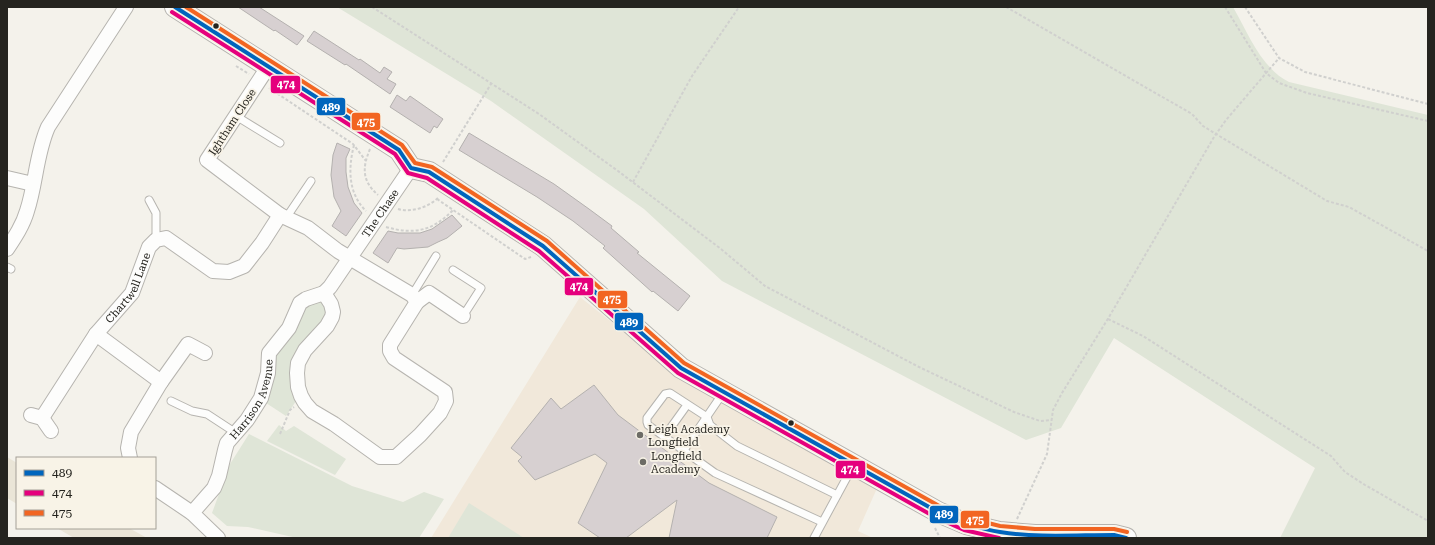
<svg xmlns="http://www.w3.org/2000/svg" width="1435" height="545" font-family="'Roboto Serif',serif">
  <rect width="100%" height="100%" fill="#f4f2eb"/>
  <g fill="#eae5d7">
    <path d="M7 457 17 463V504L7 498Z"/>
    <path d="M57 528H129L147 538H74Z"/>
  </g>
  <path fill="#f1e8da" d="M580 297 691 385 878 486 858 531 873 538H431Z"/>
  <g fill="#dfe5d7">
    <path d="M337 7H1233C1248 33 1261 68 1289 82L1428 115V538H1280L1315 468 1114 338 1061 428 1026 440 722 281 644 209 491 101Z"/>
    <path d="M323 301 329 314 304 345 299 399 296 401 286 416 263 401 272 362 304 304Z"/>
    <path d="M279 425 286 431 294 426 346 459 335 475 267 441Z"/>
    <path d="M249 434 352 486 403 502 424 492 444 499 419 538H297L248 527 227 526 212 513 230 464Z"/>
    <path d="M469 503 524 538H448Z"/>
  </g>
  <g fill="#d7d0d1" stroke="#b4b1af">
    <path d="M238 7H259L304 36 297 45 275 30 274 31Z"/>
    <path d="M314 31 359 60 360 59 380 73 384 67 392 72 387 79 396 84 390 94 346 64 345 65 307 41Z"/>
    <path d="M397 95 406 101 410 96 443 119 437 128 434 126 430 133 390 107Z"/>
    <path d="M469 133 554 184 589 209 612 226 611 228 639 252 637 253 690 296 678 311 653 291 652 292 603 248 605 246 573 221 537 197 459 150Z"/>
    <path d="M337 143 350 149 346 158V172L348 187 354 203 362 213 346 236 332 226 341 211 334 197 331 175 333 155Z"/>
    <path d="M452 215 462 226 447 238 438 242 428 247 404 249 397 248 388 263 373 253 388 231 398 233H420L432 229Z"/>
    <path d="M594 385 618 415 709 483 777 517 767 538H669L677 500 626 538H600L578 523 607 463 595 454 535 480 518 461 522 457 511 448 551 398 561 409Z"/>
  </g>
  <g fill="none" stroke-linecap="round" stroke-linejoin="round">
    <defs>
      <g id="lane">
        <path d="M236 116 280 143"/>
        <path d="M149 200 156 213V240"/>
        <path d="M286 218 311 181"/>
        <path d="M7 267 11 269"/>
        <path d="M453 270 481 288 463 316"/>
        <path d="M412 295 436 256"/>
        <path d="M171 401 192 411 207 414 236 433"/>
        <path d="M664 437 687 405"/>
        <path d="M684 450 723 393"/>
        <path d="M822 522 715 473 648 425 647 422V418L665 394 670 393 707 417 710 425 737 446 837 495"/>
        <path d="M814 538 853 466"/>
      </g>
      <g id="street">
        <path d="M268 67 207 160 280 215 308 228 338 251 412 295 417 302 390 345V351L394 358 445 392 446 401 440 413 420 435 396 457H380L334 424 312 411 305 403 301 396 298 387 297 373 298 363 305 350 327 326 332 317 333 312 331 304 324 293"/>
        <path d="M7 178 33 184"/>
        <path d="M7 249C15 237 23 225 27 211 36 184 36 154 48 127L126 7"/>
        <path d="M417 302 429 293 463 316"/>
        <path d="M96 334 161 382"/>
        <path d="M31 415 42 418 51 431"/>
        <path id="s1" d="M42 418 96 334 132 293 149 247 156 240 166 238 213 271 229 272 244 266 262 243 280 215"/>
        <path d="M130 458 128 448 131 432 161 382 188 344 205 353"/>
        <path d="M155 488 192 513 218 538"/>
        <path id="s2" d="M192 513 214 488 219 476 225 450 227 443 247 420 261 398 268 373 269 353 289 328 300 303 306 299 324 293 330 287 411 168"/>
      </g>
      <path id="secondary" d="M175 7 399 150 411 168 429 172 543 246 681 368 938 512 966 524 999 532 1035 535H1114L1126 538"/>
    </defs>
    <use href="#lane" stroke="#b6b4af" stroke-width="9"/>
    <use href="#street" stroke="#b6b4af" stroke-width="16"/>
    <use href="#secondary" stroke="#b6b4af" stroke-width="22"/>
    <g stroke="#d0d0ce" stroke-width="2" stroke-dasharray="3 2" stroke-linecap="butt">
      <path d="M372 7 539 114 618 171 721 249 765 286 919 367 1014 412 1040 421 1052 420"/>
      <path d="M1006 7 1192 114 1203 126 1216 134 1327 201 1349 207 1428 251"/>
      <path d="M1225 7 1266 73 1279 83 1307 93 1428 121"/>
      <path d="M1245 7 1279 58 1305 72 1428 104"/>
      <path d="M236 66 249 74"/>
      <path d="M269 88 353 144 366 161"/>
      <path d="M354 145C348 169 348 193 366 211"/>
      <path d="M370 149C362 168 362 181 378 195"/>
      <path d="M443 162 491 84"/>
      <path d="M633 182 692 76 739 7"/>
      <path d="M437 199 525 259 531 257"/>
      <path d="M398 209C412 213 429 207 439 197"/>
      <path d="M386 227C414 235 433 231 453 210"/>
      <path d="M1108 319 1143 336 1331 456 1345 472 1365 485 1428 521"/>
      <path d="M280 434 290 410 294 407"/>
      <path d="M1017 519 1047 454 1053 410 1062 393 1109 317 1214 137 1226 120 1279 58"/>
      <path d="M935 528 940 538"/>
    </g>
    <use href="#lane" stroke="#fdfdfc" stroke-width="7"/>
    <use href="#street" stroke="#fdfdfc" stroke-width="14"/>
    <use href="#secondary" stroke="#fdfdfc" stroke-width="20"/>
    <defs>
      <path id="bus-1" d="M175 7 399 150 411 168 429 172 543 246 681 368 938 512C958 521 978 529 1000 532 1037 538 1076 535 1114 535L1126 538"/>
      <path id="bus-2" d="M172 12 395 154 408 173 427 178 539 251 678 373 935 517 964 530 999 538"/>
      <path id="bus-3" d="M186 7 402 145 415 163 432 167 547 241 684 363 941 507 968 518 1000 526 1035 529H1114L1127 532"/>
    </defs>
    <use href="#bus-1" stroke="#f8f3e7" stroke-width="7"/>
    <use href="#bus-2" stroke="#f8f3e7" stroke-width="7"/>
    <use href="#bus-3" stroke="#f8f3e7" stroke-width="7"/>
    <use href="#bus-1" stroke="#0065bd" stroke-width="4"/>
    <use href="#bus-2" stroke="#e5007d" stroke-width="4"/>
    <use href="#bus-3" stroke="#f26522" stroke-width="4"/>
  </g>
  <g fill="#25241f" stroke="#f8f3e7" stroke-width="1.5">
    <circle cx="216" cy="26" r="3.5"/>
    <circle cx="791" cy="423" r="3.5"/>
  </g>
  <g fill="#6d6c66" stroke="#f8f3e7" stroke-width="1.5">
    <circle cx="640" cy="435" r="4"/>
    <circle cx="643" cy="462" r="4"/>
  </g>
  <g text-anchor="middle" stroke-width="3.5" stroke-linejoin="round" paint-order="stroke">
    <g font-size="11" fill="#25241f" stroke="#f8f3e7">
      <text transform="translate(232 122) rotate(-57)" y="4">Ightham Close</text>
      <text dy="4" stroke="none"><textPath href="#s2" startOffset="366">The Chase</textPath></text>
      <text dy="4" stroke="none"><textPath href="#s1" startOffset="157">Chartwell Lane</textPath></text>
      <text dy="4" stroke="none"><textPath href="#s2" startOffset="132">Harrison Avenue</textPath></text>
    </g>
    <g font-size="11" fill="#25241f" stroke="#f8f3e7" text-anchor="start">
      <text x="648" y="433">Leigh Academy<tspan x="648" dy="13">Longfield</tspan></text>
      <text x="651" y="460">Longfield<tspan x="651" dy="13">Academy</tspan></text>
    </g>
  </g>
  <g stroke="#f8f3e7" stroke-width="1.5">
    <rect x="270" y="75" width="31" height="19" rx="4" fill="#e5007d"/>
    <rect x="316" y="97" width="30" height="19" rx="4" fill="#0065bd"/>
    <rect x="351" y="112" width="30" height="19" rx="4" fill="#f26522"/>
    <rect x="564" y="277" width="30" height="19" rx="4" fill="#e5007d"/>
    <rect x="597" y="290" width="31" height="19" rx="4" fill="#f26522"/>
    <rect x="614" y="312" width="30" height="19" rx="4" fill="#0065bd"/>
    <rect x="835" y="460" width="31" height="19" rx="4" fill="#e5007d"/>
    <rect x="929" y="505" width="30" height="19" rx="4" fill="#0065bd"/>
    <rect x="960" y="510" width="30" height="19" rx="4" fill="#f26522"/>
  </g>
  <g font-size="11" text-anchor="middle" font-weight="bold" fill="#fff">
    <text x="286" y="88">474</text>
    <text x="331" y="111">489</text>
    <text x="366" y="126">475</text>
    <text x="579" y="290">474</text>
    <text x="612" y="303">475</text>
    <text x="629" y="326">489</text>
    <text x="850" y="473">474</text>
    <text x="944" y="518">489</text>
    <text x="975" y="524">475</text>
  </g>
  <rect width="1435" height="545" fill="none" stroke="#25241f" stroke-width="16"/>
  <rect x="16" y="457" width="140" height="72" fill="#f8f3e7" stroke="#a4a097"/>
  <rect x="24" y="470" width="20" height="6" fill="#0065bd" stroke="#a4a097"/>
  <text x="52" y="477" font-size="12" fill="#25241f">489</text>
  <rect x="24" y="490" width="20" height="6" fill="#e5007d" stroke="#a4a097"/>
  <text x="52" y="497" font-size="12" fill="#25241f">474</text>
  <rect x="24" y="510" width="20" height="6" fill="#f26522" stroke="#a4a097"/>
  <text x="52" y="517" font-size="12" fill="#25241f">475</text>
</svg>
